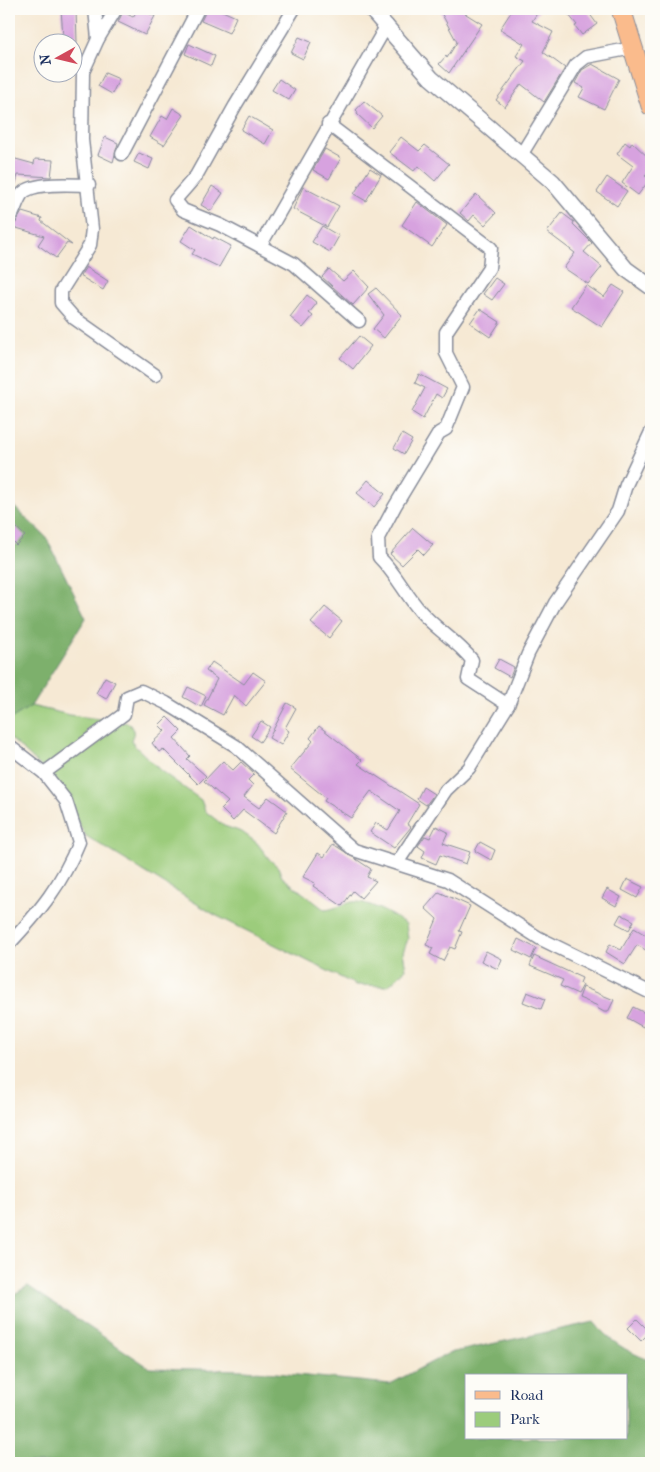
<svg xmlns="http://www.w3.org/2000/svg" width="660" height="1472" font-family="'IM FELL French Canon',serif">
  <rect width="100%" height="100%" fill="#fdfcf7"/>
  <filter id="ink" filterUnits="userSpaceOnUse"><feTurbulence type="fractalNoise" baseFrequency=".02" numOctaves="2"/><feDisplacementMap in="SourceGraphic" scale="10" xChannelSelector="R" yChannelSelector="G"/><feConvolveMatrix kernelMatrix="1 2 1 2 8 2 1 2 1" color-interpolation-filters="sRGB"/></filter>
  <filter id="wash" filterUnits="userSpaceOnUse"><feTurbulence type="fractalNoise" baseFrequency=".0096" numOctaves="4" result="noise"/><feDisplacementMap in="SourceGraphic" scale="20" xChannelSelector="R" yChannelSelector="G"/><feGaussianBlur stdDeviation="1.12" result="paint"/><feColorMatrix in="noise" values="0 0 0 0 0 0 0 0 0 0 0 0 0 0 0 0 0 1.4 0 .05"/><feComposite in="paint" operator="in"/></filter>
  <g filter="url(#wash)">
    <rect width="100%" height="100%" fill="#f6e9d4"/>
    <path fill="#9ccc7c" stroke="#5c7e6d" d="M31 706 70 715 129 723 134 732 131 740 134 745 161 771 201 800 205 811 224 826 242 832 257 843 270 860 278 867 282 877 325 910C335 909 346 903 352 902 368 900 393 916 406 924L408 939 403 952 406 969 388 986 356 985 215 915 86 836 49 774 9 737V720Z"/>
    <g fill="#7db06c" stroke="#4c7065" fill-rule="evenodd">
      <path d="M9 502 46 537 86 618 31 706 9 720Z"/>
      <path d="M28 1286 150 1368 245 1370 390 1384 449 1353 594 1322C609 1341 626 1351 649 1360L647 1372 651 1463H9V1297ZM466 1376H626V1438H466Z"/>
    </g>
    <g id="blocks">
      <g fill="#d7a2df">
        <path d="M61 9H76L77 42H67V37H63Z"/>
        <path d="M138 9 155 16 145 35 118 22 123 12 133 17Z"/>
        <path d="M207 9H218L236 17 229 33 201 21Z"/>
        <path d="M439 9H463L466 14 482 24 449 73 439 64 446 56 447 58 457 42Z"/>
        <path d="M513 9H540L532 21 553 32 543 52 565 68 544 102 521 84 505 107 496 100 525 61 516 56 524 44 500 29Z"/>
        <path d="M564 9H586L597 24 582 35 575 26 577 25Z"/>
        <path d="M299 37 311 42 303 59 291 53Z"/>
        <path d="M189 44 215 56 211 66 185 54Z"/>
        <path d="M592 64 619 79 604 109 579 97 584 88 575 83 582 70Z"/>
        <path d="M105 73 119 79 112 94 98 86Z"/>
        <path d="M279 79 295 90 289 100 272 90Z"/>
        <path d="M364 101 382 116 372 128 357 114 358 112 356 110Z"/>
        <path d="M173 108 184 115 164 145 150 137 162 116 167 119Z"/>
        <path d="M249 116 273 130 265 144 241 130Z"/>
        <path d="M105 137 118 143 113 162 98 155Z"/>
        <path d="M401 137 419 151 425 145 449 164 435 181 418 166 414 171 389 152Z"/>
        <path d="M625 142 630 146 632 142 651 160V170L645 176 650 179 638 195 622 183 633 166 617 154Z"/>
        <path d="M325 149 341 158 329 179 313 170Z"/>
        <path d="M139 153 153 159 149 169 134 162Z"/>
        <path d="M12 158 34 164 35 159 53 160 51 177 18 175 14 191 11 196H9V169Z"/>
        <path d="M370 168 381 175 366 201 354 194Z"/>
        <path d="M607 177 627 191 617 206 597 192Z"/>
        <path d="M212 186 223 193 211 211 201 205Z"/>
        <path d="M303 187 339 206 327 227 293 209Z"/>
        <path d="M476 194 496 213 485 225 474 215 469 221 460 213Z"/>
        <path d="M417 202 447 225 432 247 402 225Z"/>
        <path d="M22 212 42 218 41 221 72 245 67 243 56 258 38 245 44 236 13 227Z"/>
        <path d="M562 213 574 222 573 224 592 243 584 252 602 267 588 284 564 268 575 253 547 232Z"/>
        <path d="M191 225 213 239 214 237 231 246 219 267 192 254 195 250 181 241Z"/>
        <path d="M322 226 339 236 330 252 312 242Z"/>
        <path d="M86 267 108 281 103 290 80 276Z"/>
        <path d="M329 269 343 281 354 271 369 287 353 305 322 277Z"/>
        <path d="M495 278 504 284 492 300 483 294Z"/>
        <path d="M586 285 604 297 613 285 624 292 602 327 571 307Z"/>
        <path d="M376 288 402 315 384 338 373 329 384 315 368 294Z"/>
        <path d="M307 295 317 303 309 313 313 316 303 328 290 317Z"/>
        <path d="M480 309 500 322 490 337 470 323Z"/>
        <path d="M359 336 371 346 353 369 340 358Z"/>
        <path d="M419 374 447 389 442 398 436 394 423 419 412 412 425 388 415 383Z"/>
        <path d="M402 434 412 440 404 454 394 448Z"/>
        <path d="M368 480 385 494 374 507 357 493Z"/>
        <path d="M9 520 25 536 16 545 9 538Z"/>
        <path d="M413 528 433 545 424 555 418 549 402 565 390 554Z"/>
        <path d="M325 607 342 621 329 638 311 623Z"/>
        <path d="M499 659 514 667 510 677 494 668Z"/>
        <path d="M212 662 244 684 253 672 266 681 246 706 234 695 223 715 204 705 217 679 206 671Z"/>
        <path d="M105 677 115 682 106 699 96 693Z"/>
        <path d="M188 687 206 696 201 707 183 697Z"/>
        <path d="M287 703 296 708 285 728 289 731 281 745 269 738Z"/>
        <path d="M167 717 181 731 174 738 190 756 187 759 206 776 198 784 163 749 159 752 152 743 165 731 159 725Z"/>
        <path d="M261 721 270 727 260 742 251 736Z"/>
        <path d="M319 726 362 760 358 764 419 804 407 824 411 827 394 848 370 832 376 823 388 830 400 811 371 791 351 818 324 801 326 798 290 769 313 741 310 738Z"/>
        <path d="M223 761 233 770 241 762 254 774 248 780 253 785 244 797 259 808 268 797 287 811 274 833 243 810 233 821 221 809 228 802 204 781Z"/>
        <path d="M423 787 434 794 426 805 417 799Z"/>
        <path d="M436 826 448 832 443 843 470 852 466 864 440 855 436 864 422 858 425 851 418 846 425 836 430 838Z"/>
        <path d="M480 842 495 850 491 860 475 851Z"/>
        <path d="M333 844 371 869 367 877 376 881 361 898 353 891 342 906 313 886 315 883 303 877 318 853 324 857Z"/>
        <path d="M627 879 643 887 637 898 622 890Z"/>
        <path d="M607 889 621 897 616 906 602 898Z"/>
        <path d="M439 892 470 906 459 931 462 932 455 949 450 947 443 961 430 954 433 948 426 945 437 919 425 908Z"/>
        <path d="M621 914 634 921 629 930 616 923Z"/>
        <path d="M634 928 651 938V953L637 945 625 964 606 952 610 944 621 950Z"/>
        <path d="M518 939 536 948 531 959 513 950Z"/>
        <path d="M486 951 502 959 498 969 481 961Z"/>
        <path d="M534 956 582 978 580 983 583 985 578 994 560 986 563 980 530 966Z"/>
        <path d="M583 987 614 1000 608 1012H604L597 1008 598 1006 579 998Z"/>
        <path d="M527 992 545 999 541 1009 523 1002Z"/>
        <path d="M633 1007 649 1015 643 1027 627 1018Z"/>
        <path d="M637 1319 650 1332 641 1341 628 1328Z"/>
      </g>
    </g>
  </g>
  <g filter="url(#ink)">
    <use href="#blocks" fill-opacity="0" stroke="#888c99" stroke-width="1"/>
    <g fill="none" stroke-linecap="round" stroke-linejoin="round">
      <defs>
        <g id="minor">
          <path d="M95 9 98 39"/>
          <path d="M116 9 98 39 83 72 82 140 92 229 90 245 61 291V303L74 318 155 375"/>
          <path d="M328 124 491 248 489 268 446 332V353L463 387 446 429 439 433 395 506 378 538 379 557C397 575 405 594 421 612 437 630 457 641 472 660L468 679 508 705"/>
          <path d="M122 154 198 9"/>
          <path d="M521 155 576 65 586 57 633 48"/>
          <path d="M9 220C14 213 16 203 21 195 31 181 72 185 89 185"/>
          <path d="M260 246 220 225 183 210 175 200 196 176 235 106 294 9"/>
          <path d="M359 321 294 264 260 246 387 25"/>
          <path d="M9 746 44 773 66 801 79 842C62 884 40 911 9 944"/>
          <path d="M44 773 124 714 127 697 141 691 166 703 236 746 354 850 448 880 539 938 651 993"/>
          <path d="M397 863 446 790 469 768 508 705 528 654 555 603 618 511 626 485 651 432"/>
        </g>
        <path id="tertiary" d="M371 9 431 78 553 182 626 269 651 287"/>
        <path id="primary" d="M621 9 651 106"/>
      </defs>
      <use href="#minor" stroke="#888c99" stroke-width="15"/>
      <use href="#tertiary" stroke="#888c99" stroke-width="18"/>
      <use href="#primary" stroke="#888c99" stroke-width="21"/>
      <use href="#minor" stroke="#fff" stroke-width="12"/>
      <use href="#tertiary" stroke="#fff" stroke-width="15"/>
      <use href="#primary" stroke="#fabb8c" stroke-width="19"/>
    </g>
  </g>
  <rect width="660" height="1472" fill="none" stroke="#fdfcf7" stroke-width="30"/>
  <rect x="465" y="1374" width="162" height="65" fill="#fdfcf7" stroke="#a3aaba"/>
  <rect x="475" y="1391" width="25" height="8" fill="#fabb8c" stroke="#a3aaba"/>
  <text x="510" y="1400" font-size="15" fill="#1b2f5e">Road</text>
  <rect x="475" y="1412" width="25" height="15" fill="#9ccc7c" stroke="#a3aaba"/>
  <text x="510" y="1424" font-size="15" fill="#1b2f5e">Park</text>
  <g transform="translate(58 58) rotate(262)"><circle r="24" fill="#fdfcf7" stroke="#a3aaba"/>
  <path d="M0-4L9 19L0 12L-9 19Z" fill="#d1495b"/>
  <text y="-8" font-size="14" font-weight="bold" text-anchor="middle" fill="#1b2f5e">N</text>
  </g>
</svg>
